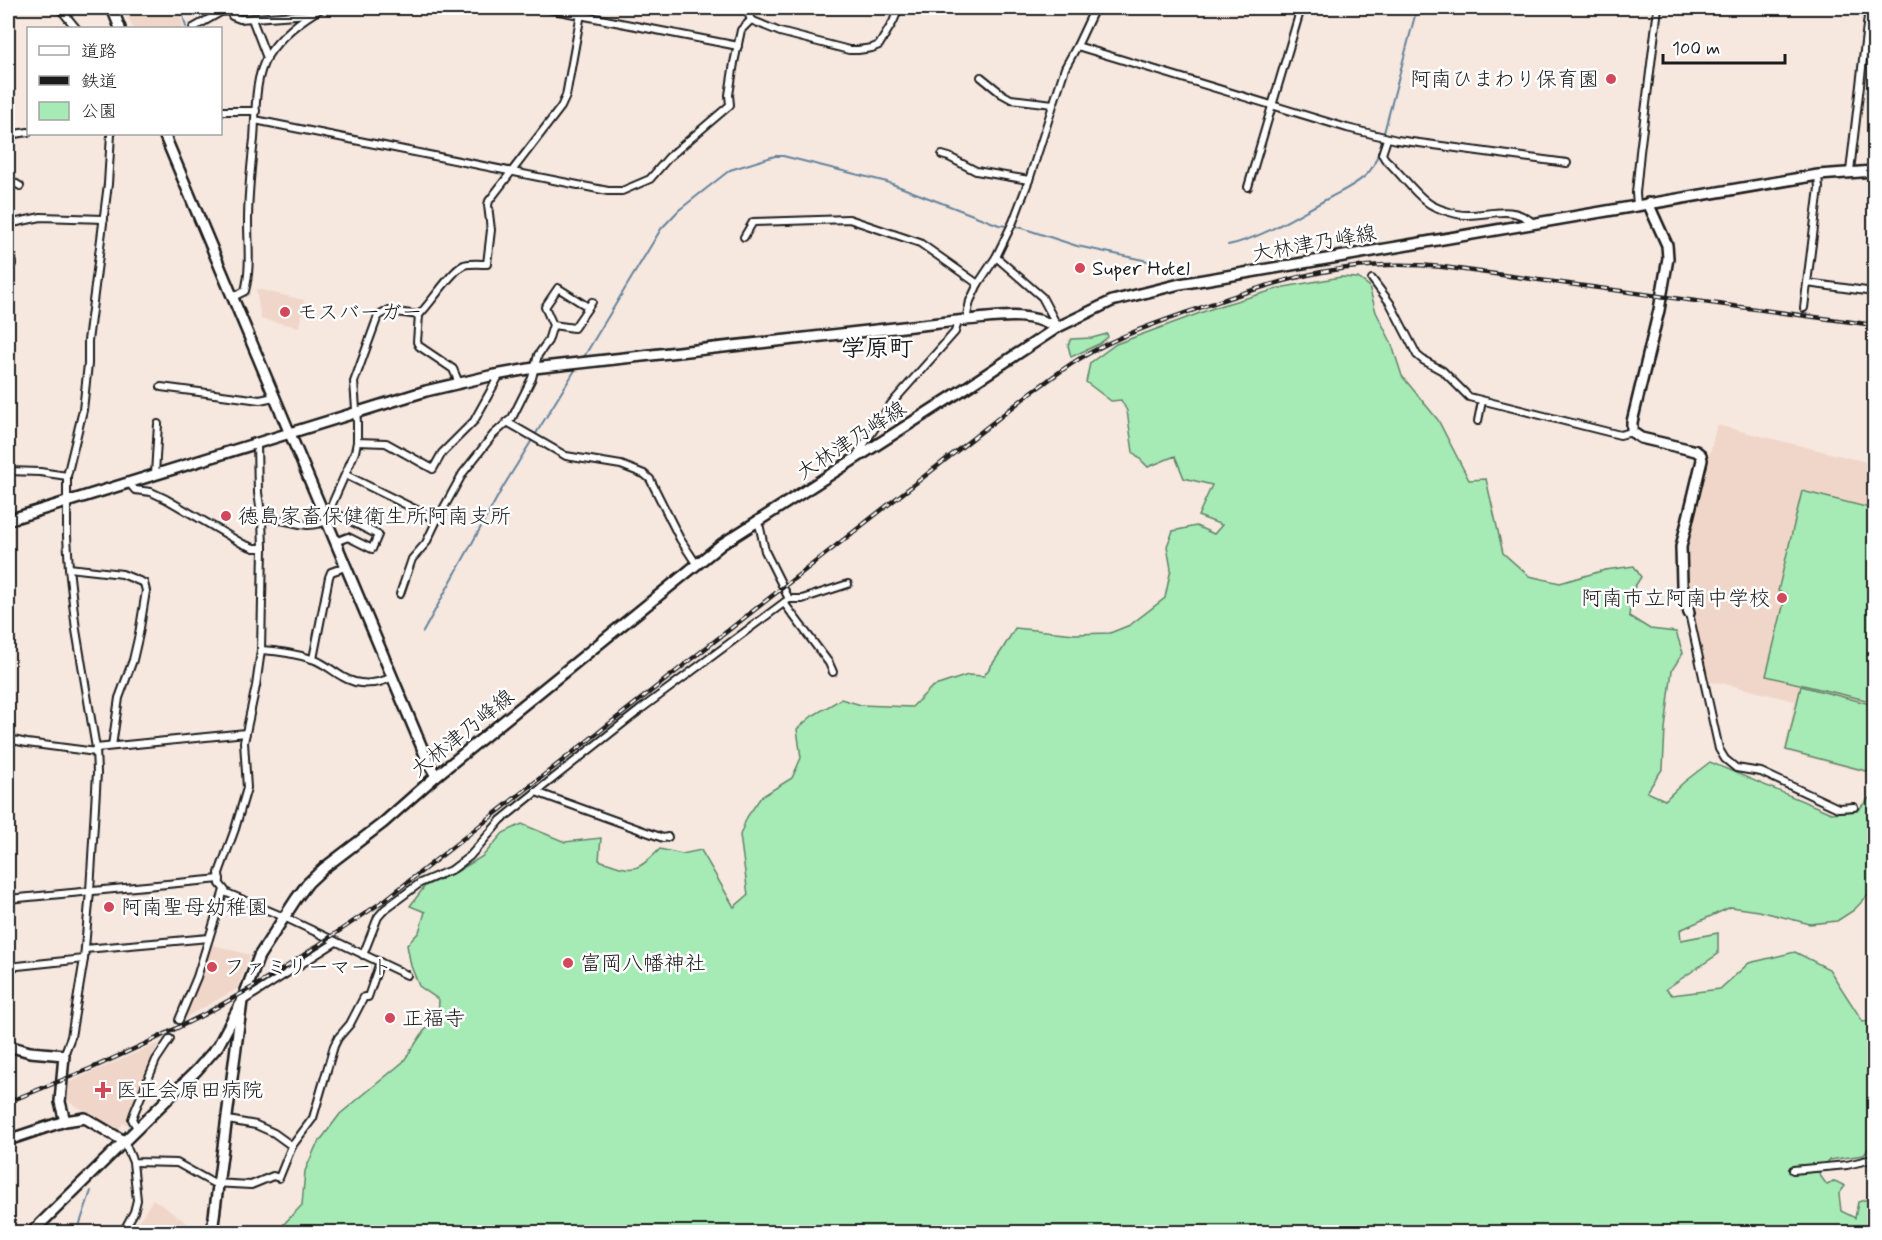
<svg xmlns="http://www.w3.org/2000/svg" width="1882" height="1240" font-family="Mynerve,'Klee One',sans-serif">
  <rect width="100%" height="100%" fill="#f6e7df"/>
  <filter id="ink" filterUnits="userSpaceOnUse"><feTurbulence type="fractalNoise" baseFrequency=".0167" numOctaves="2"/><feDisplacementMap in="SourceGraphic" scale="12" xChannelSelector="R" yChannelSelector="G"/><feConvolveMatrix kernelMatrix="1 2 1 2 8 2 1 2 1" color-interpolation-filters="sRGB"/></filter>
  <g filter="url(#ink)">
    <g fill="#f0d6c8">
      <path d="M124 8H178L184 28H133Z"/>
      <path d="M256 289 304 300 299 327 261 319Z"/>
      <path d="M1717 425 1874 464V775L1784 751 1795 701 1721 683 1708 682 1686 576V557L1689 532Z"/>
      <path d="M16 527 13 611 8 612V530Z"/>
      <path d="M210 944 250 955 237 989 184 1018 200 978Z"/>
      <path d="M159 1043 152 1057 153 1058 130 1114 129 1125 123 1123 119 1130 69 1102 65 1084Z"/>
      <path d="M153 1199 184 1221 197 1232H128L143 1215Z"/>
    </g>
    <g fill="#a6eab5" stroke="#618368" stroke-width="1.5">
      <path d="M1341 277 1358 278 1369 286 1376 312 1391 342 1402 376 1438 420 1469 480 1486 479 1503 553 1529 576 1560 583 1605 570 1634 566 1641 577 1632 591 1629 616 1650 629 1676 632 1683 653 1672 670 1665 729 1663 768 1647 792 1665 800 1684 782 1710 762 1831 813 1857 811 1874 793V889L1854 910 1837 921 1810 924 1759 911 1731 907 1680 930 1681 940 1718 933V954L1666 989 1672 995 1720 989 1749 963 1795 952 1829 969 1863 1022 1874 1019 1873 1142 1864 1155 1829 1160 1819 1174 1827 1185 1835 1181 1845 1186 1839 1194 1841 1211 1855 1218 1858 1202 1874 1197V1232H279L282 1226 302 1205 305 1171 316 1146 340 1114 403 1062 424 1031 438 1018 439 1000 419 986 411 966 407 945 419 932 425 912 410 906 425 886 458 871 483 856 503 833 522 824 565 842 601 838 599 860C632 871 634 875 660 849L682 854 701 850 734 907 748 895 740 835 747 817 761 797 792 778 801 758 797 729 812 716 841 699 861 705 912 707 932 687 968 675 984 676 1002 650 1015 628 1075 634 1110 633 1130 625 1165 598 1171 569 1167 546 1173 531 1196 526 1214 534 1222 525 1198 516 1212 485 1184 478 1175 456 1148 467 1133 452 1127 411 1121 400 1111 401 1086 382 1090 363 1116 344 1219 306 1284 287Z"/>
      <path d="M1107 334 1108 337 1099 344 1071 357 1068 345 1071 339 1092 338Z"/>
      <path d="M1802 491 1874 509V702L1766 676 1786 594 1778 591Z"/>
      <path d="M1801 686 1874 705V773L1786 750Z"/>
    </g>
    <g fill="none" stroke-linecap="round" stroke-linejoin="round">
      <g stroke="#65849c" stroke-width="2">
        <path d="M181 8 186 27"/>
        <path d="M1228 245C1265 237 1297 215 1329 198 1342 191 1358 184 1368 173 1376 165 1378 153 1381 144L1417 8"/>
        <path d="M582 360 661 229 679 210 730 170 775 156H783L887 182 999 225 1022 228 1077 246 1148 261"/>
        <path d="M423 632 503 487 577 367"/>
        <path d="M77 1232 91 1191"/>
      </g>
      <defs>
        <g id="street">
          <path d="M56 8 62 11 76 28"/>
          <path d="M229 8 232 16 240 19 310 14"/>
          <path d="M544 8 738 46"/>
          <path d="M746 8 751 20 780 32 849 50H858L872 48 879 45 893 22 899 8"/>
          <path d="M252 19 267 58"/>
          <path d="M193 28 221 12 229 11"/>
          <path d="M1077 46 1347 128 1397 140 1567 163"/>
          <path d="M981 77 1002 94 1011 99 1053 104"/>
          <path d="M220 111H256"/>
          <path d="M255 120 608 191H622L650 179 669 157 730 105 729 95 734 63 741 30 751 20"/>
          <path d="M8 135 28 132"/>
          <path d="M1387 139 1382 154 1385 159C1400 172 1411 190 1427 202 1434 208 1449 212 1457 214 1482 220 1509 201 1533 223"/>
          <path d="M942 155 949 157 976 171 1029 180"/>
          <path d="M1850 171 1869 8"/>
          <path d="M8 179 20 186"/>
          <path d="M1248 187 1301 8"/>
          <path d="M1637 205 1636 193 1640 152 1658 8"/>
          <path d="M8 224 41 217 104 219"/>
          <path d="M8 237 12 264"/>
          <path d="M744 237 753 222 849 219 920 243 978 284"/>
          <path d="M996 257 1042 297 1058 327"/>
          <path d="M1372 279 1390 303 1417 355 1423 360 1443 371 1469 397 1620 435 1632 432"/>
          <path d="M1807 283 1819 188 1818 175"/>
          <path d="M233 297 245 291C251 269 248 244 248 222 248 194 251 166 254 139 256 113 254 79 267 57 279 37 302 19 322 8"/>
          <path d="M1804 308 1807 283 1874 292"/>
          <path d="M419 315 417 342 419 346 453 369 459 383"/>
          <path d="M966 320 970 301 978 284 996 257 1013 222 1029 180 1065 68 1077 46 1093 12 1097 8"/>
          <path d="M553 325 574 328 592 302"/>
          <path d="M161 387 260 400 274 397"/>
          <path d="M1478 421 1482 401"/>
          <path d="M507 422 566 456 621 465 644 474 650 479 680 539 697 565"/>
          <path d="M357 442 386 443 433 469 442 453 474 421 500 374"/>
          <path d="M257 443 258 493 262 519 263 548 261 650 256 686 244 742 247 788 235 829 219 873 220 884 227 893 284 917 407 975"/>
          <path d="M856 456 891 404 955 332 958 321"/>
          <path d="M8 471 40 472 67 476"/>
          <path d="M155 474 158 424"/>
          <path d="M346 475 437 520"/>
          <path d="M128 482 135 490 151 492 166 499 243 544 254 548H263"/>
          <path d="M330 511H331L378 535 372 549 348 537 335 542"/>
          <path d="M331 511 332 504 355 452 357 442V423L354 382 378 316 388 311 419 315C430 304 453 269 464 265 471 263 480 264 487 264L491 230 488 205 489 201 561 107 566 96 582 8"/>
          <path d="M262 519C287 516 302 532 326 521"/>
          <path d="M69 568 122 574 144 583 146 591 139 634 133 660 119 698 112 746"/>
          <path d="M400 594 412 559 426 543 437 520 463 473 493 435 512 418 532 378 538 355 548 341 553 325 545 307 558 288 588 307"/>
          <path d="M789 599H802L848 584"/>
          <path d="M784 603 829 663 833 672"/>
          <path d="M1689 613 1719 749 1725 759 1736 768 1761 772 1838 808 1854 807"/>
          <path d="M261 650C279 651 298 654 315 660 325 664 334 672 343 677 358 686 377 685 392 677"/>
          <path d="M313 659 329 577 331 572 345 567"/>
          <path d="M8 739 27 743 96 752"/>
          <path d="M96 748 246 733"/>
          <path d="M536 792 663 838 668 837"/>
          <path d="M8 899 220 879"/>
          <path d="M85 949 209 938"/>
          <path d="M363 955 378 917 385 909 420 883 453 869 470 856 501 820 536 792 641 709 789 599 765 551 760 528 757 522"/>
          <path d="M8 967 84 959"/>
          <path d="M243 1001 336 942"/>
          <path d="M179 1020 197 977 224 890"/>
          <path d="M64 1055 71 1037 84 959 90 891 97 773 96 748 76 630 69 568 67 536V476L83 410 88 364V341L108 184 111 134"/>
          <path d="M228 1120 256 1125 274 1133 292 1146"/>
          <path d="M137 1128 132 1119 134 1113 156 1060 170 1039"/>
          <path d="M124 1141 133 1162 177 1163 213 1183 251 1185 273 1176 279 1178 292 1146 313 1118 334 1046 338 1038 350 1024 364 997H368L380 962"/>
          <path d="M1793 1170 1847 1165 1868 1160 1874 1161"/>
          <path d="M123 1232 134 1212 137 1200 133 1162"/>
        </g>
        <g id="secondary">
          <path d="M112 8 120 28"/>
          <path d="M164 134 428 762 436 776"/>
          <path d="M1648 203 1667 245 1668 258 1659 310 1632 422V432L1641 438 1696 451 1701 455 1702 460 1681 547 1682 584 1689 613"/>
          <path d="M8 520 426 391 490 376 534 368 966 320C1002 317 1023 311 1058 327"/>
          <path d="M8 1046 30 1052 64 1055 60 1102 65 1121"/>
          <path d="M8 1140 65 1121 85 1118 124 1141"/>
          <path d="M32 1232 197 1070 218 1046 240 1005"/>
          <path d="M212 1232 242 1001 259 956 296 899 308 883 324 868 383 823 436 776 722 544 967 387 1058 327 1112 301 1180 284 1818 175 1874 171"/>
        </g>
      </defs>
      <use href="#street" stroke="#1c1c1c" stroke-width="10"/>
      <use href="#secondary" stroke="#1c1c1c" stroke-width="14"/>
      <use href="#street" stroke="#fff" stroke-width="6"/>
      <use href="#secondary" stroke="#fff" stroke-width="9"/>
      <defs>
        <path id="rail" d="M8 1102 92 1068 147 1043 205 1014 274 975 385 900 1033 391C1051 379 1067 365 1086 355 1124 333 1166 320 1208 305 1291 276 1354 258 1443 267L1874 325"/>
      </defs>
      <use href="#rail" stroke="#1c1c1c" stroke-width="4.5"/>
      <use href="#rail" stroke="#fff" stroke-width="2" stroke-dasharray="7" stroke-linecap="butt"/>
    </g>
  </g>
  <g fill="#d1495b" stroke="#fff" stroke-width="2">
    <circle cx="1611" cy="79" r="6"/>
    <circle cx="1080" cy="268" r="6"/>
    <circle cx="285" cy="312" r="6"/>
    <circle cx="226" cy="516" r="6"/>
    <circle cx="1782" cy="598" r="6"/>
    <circle cx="109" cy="907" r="6"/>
    <circle cx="568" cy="963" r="6"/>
    <circle cx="212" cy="967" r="6"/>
    <circle cx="390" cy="1018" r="6"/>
    <path d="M100 1081h6v6h6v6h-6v6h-6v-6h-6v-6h6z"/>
  </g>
  <g text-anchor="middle" stroke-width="5" stroke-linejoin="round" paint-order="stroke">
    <g font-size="21" fill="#1c1c1c" stroke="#fff" text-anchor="start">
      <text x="1599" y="86" text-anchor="end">阿南ひまわり保育園</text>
      <text x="1092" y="275">Super Hotel</text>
      <text x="297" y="319">モスバーガー</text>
      <text x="238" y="523">徳島家畜保健衛生所阿南支所</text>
      <text x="1770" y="605" text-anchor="end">阿南市立阿南中学校</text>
      <text x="121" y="914">阿南聖母幼稚園</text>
      <text x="580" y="970">富岡八幡神社</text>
      <text x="224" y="974">ファミリーマート</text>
      <text x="402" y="1025">正福寺</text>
      <text x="116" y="1097">医正会原田病院</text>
    </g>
    <g font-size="21" fill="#1c1c1c" stroke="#fff">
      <text transform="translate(1314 243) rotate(-10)" y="7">大林津乃峰線</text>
      <text transform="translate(851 440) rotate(-33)" y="7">大林津乃峰線</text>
      <text transform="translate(462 733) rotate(-39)" y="7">大林津乃峰線</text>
    </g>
    <g font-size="24" font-weight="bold" fill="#1c1c1c" stroke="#fff">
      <text x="877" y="356">学原町</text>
    </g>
  </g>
  <rect width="1882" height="1240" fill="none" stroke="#fff" stroke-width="30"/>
  <rect x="15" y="15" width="1852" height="1210" fill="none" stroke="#1c1c1c" stroke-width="2" filter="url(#ink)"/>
  <rect x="27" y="27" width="195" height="108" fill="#ffffff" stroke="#a4a4a4" stroke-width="1.5"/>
  <rect x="39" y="46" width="30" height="9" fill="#ffffff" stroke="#a4a4a4" stroke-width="1.5"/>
  <text x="81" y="57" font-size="18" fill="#1c1c1c">道路</text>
  <rect x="39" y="76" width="30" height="9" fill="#1c1c1c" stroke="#a4a4a4" stroke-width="1.5"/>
  <text x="81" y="87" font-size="18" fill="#1c1c1c">鉄道</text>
  <rect x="39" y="102" width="30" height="18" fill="#a6eab5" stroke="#a4a4a4" stroke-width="1.5"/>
  <text x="81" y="117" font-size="18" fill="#1c1c1c">公園</text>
  <path d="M1663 54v9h122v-9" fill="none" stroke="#1c1c1c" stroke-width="3"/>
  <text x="1672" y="54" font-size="18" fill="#1c1c1c" stroke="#ffffff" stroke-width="4.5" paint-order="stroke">100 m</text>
</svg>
